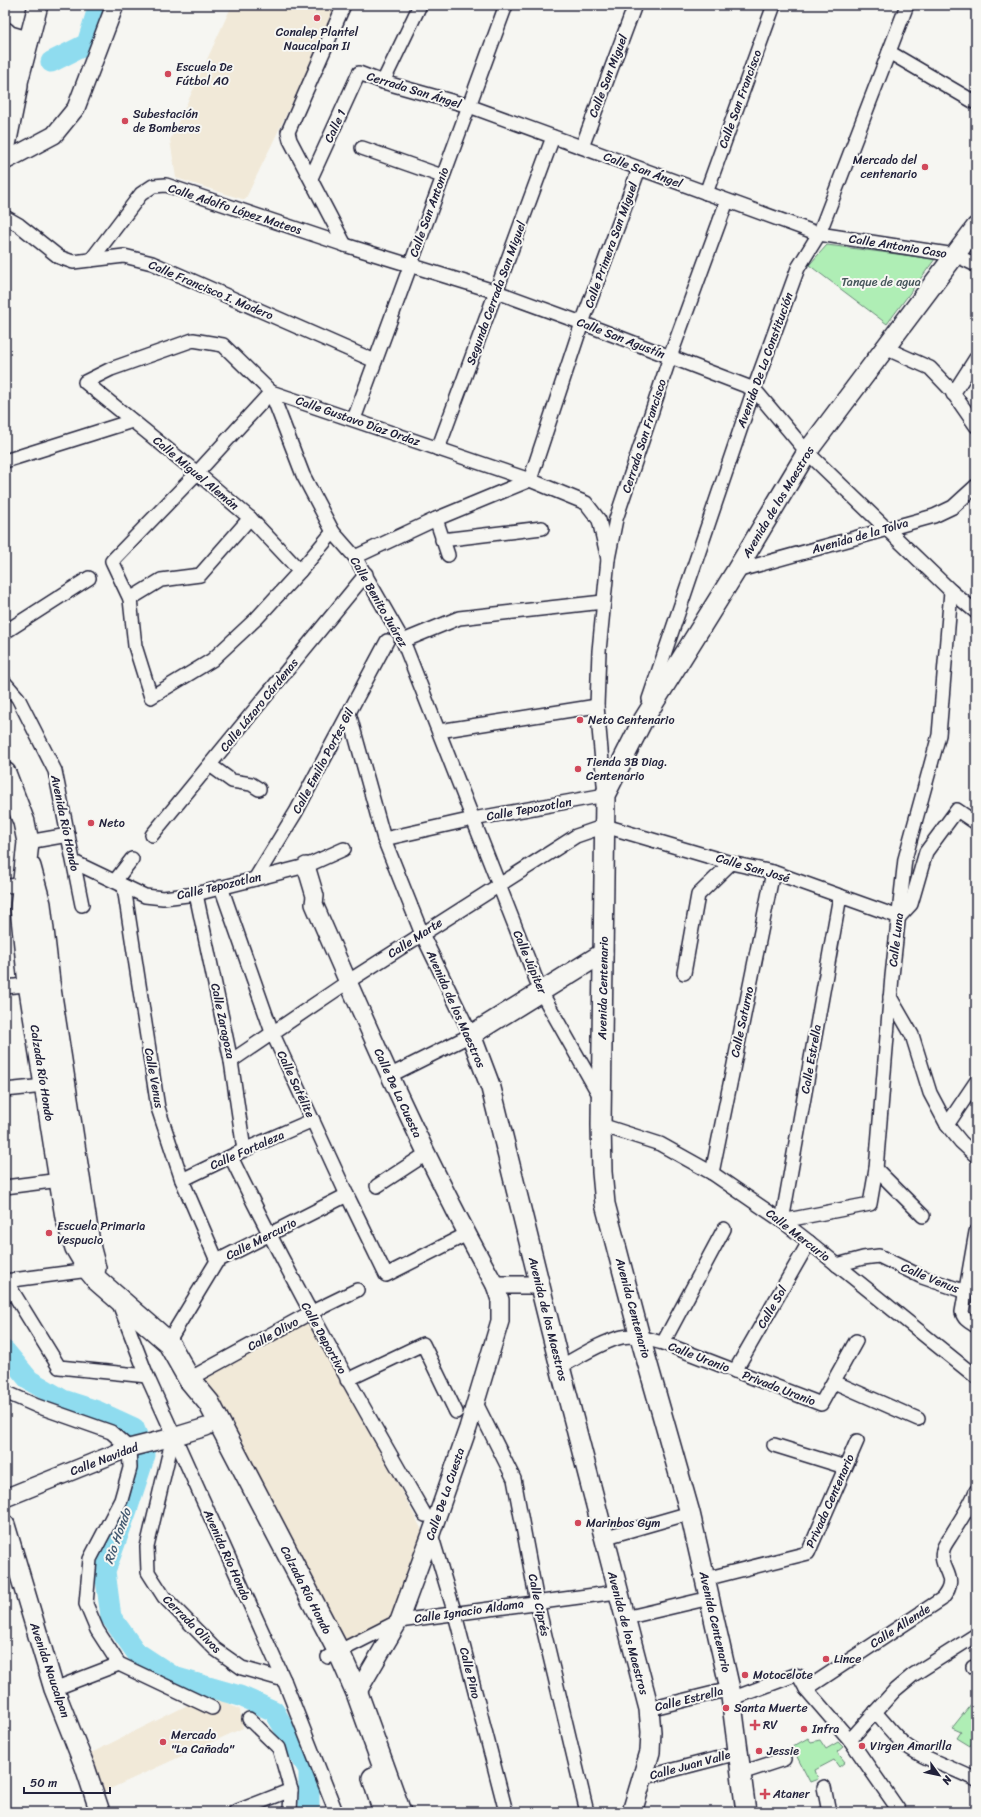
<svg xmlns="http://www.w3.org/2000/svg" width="981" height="1817" font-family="Sriracha,sans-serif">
  <rect width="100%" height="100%" fill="#f6f6f2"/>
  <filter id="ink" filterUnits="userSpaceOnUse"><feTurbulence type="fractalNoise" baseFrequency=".025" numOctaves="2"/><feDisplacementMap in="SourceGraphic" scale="8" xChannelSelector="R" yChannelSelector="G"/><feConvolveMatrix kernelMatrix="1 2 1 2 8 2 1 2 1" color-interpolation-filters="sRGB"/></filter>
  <g filter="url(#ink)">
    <g fill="#f1e9d8">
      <path d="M232 5H339L245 200 176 178 170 140Z"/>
      <path d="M309 1321 374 1438 424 1534 393 1615 343 1644 201 1381Z"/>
      <path d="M210 1694 240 1710 243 1728 101 1793 85 1756Z"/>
    </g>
    <g fill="#afeeb5" stroke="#688878">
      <path d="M827 245 935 259 887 324 809 265Z"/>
      <path d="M976 1698V1736L970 1746 957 1738 961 1732 952 1728Z"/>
      <path d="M808 1738 811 1742 820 1740 826 1749 838 1742 843 1747 837 1752 845 1762 839 1767 834 1760 815 1770 818 1779 810 1782 792 1747Z"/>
    </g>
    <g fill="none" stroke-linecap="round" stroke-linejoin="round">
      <g stroke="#8fdcef" stroke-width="21">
        <path d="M51 62 87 44 99 5"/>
        <path d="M5 1351 29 1380 63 1400 97 1411 134 1428 145 1455 127 1510 105 1571 111 1617 136 1652 174 1677 240 1696 274 1711 309 1770V1812"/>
      </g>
      <defs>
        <g id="minor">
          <path d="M344 5 288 132 290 140 345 245"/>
          <path d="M889 52 976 103"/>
          <path d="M383 82 420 5"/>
          <path d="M582 147 635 5"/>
          <path d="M362 148 442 176"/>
          <path d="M311 178 359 73 383 82 469 106 819 234 955 255 976 265"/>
          <path d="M706 193 774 5"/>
          <path d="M5 217 19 225 59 257 73 262 124 256 152 263 375 361"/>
          <path d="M91 260 141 194 153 186 166 185 345 245 497 292 582 323 754 389 807 452 951 591 976 612"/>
          <path d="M885 348 930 368 951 390 976 426"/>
          <path d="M271 392 303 475 333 532 355 557 403 641 541 992 601 1098"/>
          <path d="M271 392 197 473 112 561 130 599 135 646 151 697 212 660 257 618 300 571 333 532"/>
          <path d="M953 394 976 358"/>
          <path d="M354 419 506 5"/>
          <path d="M438 449 553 137"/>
          <path d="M5 461 132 421"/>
          <path d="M436 519 448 555"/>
          <path d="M442 540 542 528"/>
          <path d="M355 557 436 519 530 480 582 323 639 169"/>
          <path d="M300 571 250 518 197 473 85 382 111 369 193 340 223 345 271 392 530 480 586 503 599 520 608 559"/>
          <path d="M736 571 934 516 953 507 976 486"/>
          <path d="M130 599 161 580 200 575 250 518"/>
          <path d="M5 632 89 578"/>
          <path d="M403 641 459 618 603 602"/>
          <path d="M5 683 18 698 55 771 82 905"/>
          <path d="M649 699 754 389 798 268 819 234 907 5"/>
          <path d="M349 713 384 839 422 934 471 1035 389 1076"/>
          <path d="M439 731 597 706"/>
          <path d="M210 765 232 781 251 784 259 789"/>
          <path d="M152 835 366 574"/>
          <path d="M384 839 473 819 605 795 597 706 599 651 608 559 616 519 670 357 727 201"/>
          <path d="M28 842 68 835"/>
          <path d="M74 862 145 896 163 898 196 894 306 866 344 849"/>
          <path d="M255 879 296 812 387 641"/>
          <path d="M115 881 132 859"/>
          <path d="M5 886 24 885"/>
          <path d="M124 887 158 1108 182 1180 217 1261"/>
          <path d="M221 887 272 1032 347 1195 386 1275 467 1234"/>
          <path d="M196 894 231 1061 244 1150"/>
          <path d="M840 896 782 1221 870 1204 876 1169 892 976 905 859 939 735 951 591"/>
          <path d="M684 973 698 895 731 863"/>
          <path d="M5 987 35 984"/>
          <path d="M890 997 912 1035 930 1093 947 1125 961 1142 976 1156"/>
          <path d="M231 1061 352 979 576 836 605 826 731 863 773 872 899 917 911 904 926 852 957 810 976 823"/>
          <path d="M5 1090 44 1086"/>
          <path d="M601 1125 660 1144 712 1173 782 1221 809 1242 976 1377"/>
          <path d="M947 1125 976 1082"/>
          <path d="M231 1157C290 1279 357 1397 425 1515"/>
          <path d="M876 1169 923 1216"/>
          <path d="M712 1173 773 872"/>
          <path d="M182 1180 244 1150 313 1120"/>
          <path d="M377 1186 426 1154"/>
          <path d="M5 1187 60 1180"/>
          <path d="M976 1232 962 1312C964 1320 970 1322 976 1326"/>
          <path d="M837 1265 863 1258 879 1256 922 1277 966 1292"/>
          <path d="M5 1281 89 1270"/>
          <path d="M6 1281 59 1367 147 1376"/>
          <path d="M118 1301 147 1376 284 1680 336 1812"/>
          <path d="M168 1342 217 1261 347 1195"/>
          <path d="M663 1343 724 1229"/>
          <path d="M560 1367C579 1357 601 1342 622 1337 635 1334 650 1340 663 1343L821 1404 856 1341"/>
          <path d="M735 1371 809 1242"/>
          <path d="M189 1379 310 1313 357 1290"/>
          <path d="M347 1380 423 1344 456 1412"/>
          <path d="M834 1382 918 1419"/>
          <path d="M5 1392 37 1406 111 1432 129 1448 130 1468 121 1500 90 1559 86 1604 97 1630 119 1664 212 1708"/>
          <path d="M476 1403 514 1479 537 1602 587 1812"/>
          <path d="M173 1437 147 1547 148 1572 164 1597 215 1649 242 1668 284 1680"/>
          <path d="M774 1445 845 1467"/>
          <path d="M431 1534 455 1614 506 1812"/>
          <path d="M603 1538 690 1513"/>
          <path d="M705 1579 808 1553 857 1441"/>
          <path d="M625 1618 710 1598"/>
          <path d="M328 1657 399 1621 617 1592"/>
          <path d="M973 1667 976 1669"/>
          <path d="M54 1689 119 1664"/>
          <path d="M806 1689 942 1599C961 1576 938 1570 943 1550 944 1545 949 1539 952 1534 960 1520 970 1507 976 1491"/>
          <path d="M731 1699 795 1675 799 1676 806 1689 850 1740 900 1812"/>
          <path d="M649 1709 730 1689"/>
          <path d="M875 1712C884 1722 892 1733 902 1742 919 1758 954 1768 976 1780"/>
          <path d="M249 1719 279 1748 291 1790 290 1812"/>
          <path d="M850 1740 895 1690 913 1675 976 1635"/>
          <path d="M741 1773 784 1759"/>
          <path d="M642 1778 738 1753"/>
          <path d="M824 1787 829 1812"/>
          <path d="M235 1812 291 1790"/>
        </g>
        <g id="tertiary">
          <path d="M5 161 54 135 76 108 115 5"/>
          <path d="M306 866 315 896 314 904C370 1033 426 1162 495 1285"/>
          <path d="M5 1498 129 1448 173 1437 206 1427"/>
          <path d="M357 1693 399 1621 431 1534 468 1428 500 1321V1300L495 1285H540"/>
        </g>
        <g id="secondary">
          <path d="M17 86 38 5"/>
          <path d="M603 953 471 1035 491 1088 560 1367 649 1709 651 1732 650 1752 632 1812"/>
          <path d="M5 1525 54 1689 85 1767 100 1812"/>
          <path d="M746 1812 730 1689 690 1513 640 1337 605 1204 602 1172 601 1125 605 795 642 722 736 571 807 452 976 227"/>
        </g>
        <g id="primary">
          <path d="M5 33 17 86 5 145"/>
          <path d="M7 36 27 42"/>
          <path d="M5 773 24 822 28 842 21 908 29 984 60 1180 66 1217 76 1248 89 1270 98 1281 168 1342 189 1379 209 1403 339 1652 357 1693 400 1812"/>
          <path d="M30 867 40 904 49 982 90 1249 95 1268"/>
          <path d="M373 1778 384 1812"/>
        </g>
      </defs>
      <use href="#minor" stroke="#22223b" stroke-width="16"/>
      <use href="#tertiary" stroke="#22223b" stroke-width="20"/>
      <use href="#secondary" stroke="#22223b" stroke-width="22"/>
      <use href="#primary" stroke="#22223b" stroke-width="24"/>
      <use href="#minor" stroke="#f6f6f2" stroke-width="13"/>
      <use href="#tertiary" stroke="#f6f6f2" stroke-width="17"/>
      <use href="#secondary" stroke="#f6f6f2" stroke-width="19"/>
      <use href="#primary" stroke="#f6f6f2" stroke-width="21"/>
    </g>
  </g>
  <g fill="#d1495b" stroke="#f6f6f2" stroke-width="1.5">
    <circle cx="317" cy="18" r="4"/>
    <circle cx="168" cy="74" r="4"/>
    <circle cx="125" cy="121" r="4"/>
    <circle cx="925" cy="167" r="4"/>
    <circle cx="580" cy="720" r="4"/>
    <circle cx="578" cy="769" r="4"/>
    <circle cx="91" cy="823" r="4"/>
    <circle cx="49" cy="1233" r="4"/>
    <circle cx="578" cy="1523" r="4"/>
    <circle cx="826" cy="1659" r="4"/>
    <circle cx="745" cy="1675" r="4"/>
    <circle cx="726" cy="1708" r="4"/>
    <path d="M753 1719h4v4h4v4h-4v4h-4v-4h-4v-4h4z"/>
    <circle cx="804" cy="1729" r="4"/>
    <circle cx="163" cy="1742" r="4"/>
    <circle cx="862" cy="1746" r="4"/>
    <circle cx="759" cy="1751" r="4"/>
    <path d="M763 1788h4v4h4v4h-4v4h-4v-4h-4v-4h4z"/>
  </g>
  <g text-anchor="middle" stroke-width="4" stroke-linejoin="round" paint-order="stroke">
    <g font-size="12" fill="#22223b" stroke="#f6f6f2" text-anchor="start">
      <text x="317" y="36" text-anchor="middle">Conalep Plantel<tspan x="317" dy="14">Naucalpan II</tspan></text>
      <text x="176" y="71">Escuela De<tspan x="176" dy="14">Fútbol AO</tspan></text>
      <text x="133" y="118">Subestación<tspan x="133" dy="14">de Bomberos</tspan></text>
      <text x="917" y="164" text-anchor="end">Mercado del<tspan x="917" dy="14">centenario</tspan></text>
      <text x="588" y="724">Neto Centenario</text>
      <text x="586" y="766">Tienda 3B Diag.<tspan x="586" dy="14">Centenario</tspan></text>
      <text x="99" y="827">Neto</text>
      <text x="57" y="1230">Escuela Primaria<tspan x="57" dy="14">Vespucio</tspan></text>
      <text x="586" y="1527">Marinbos Gym</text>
      <text x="834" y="1663">Lince</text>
      <text x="753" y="1679">Motocelote</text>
      <text x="734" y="1712">Santa Muerte</text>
      <text x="763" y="1729">RV</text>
      <text x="812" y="1733">Infra</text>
      <text x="171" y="1739">Mercado<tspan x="171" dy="14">"La Cañada"</tspan></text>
      <text x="870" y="1750">Virgen Amarilla</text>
      <text x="767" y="1755">Jessie</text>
      <text x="773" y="1798">Ataner</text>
    </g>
    <g font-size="12" fill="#22223b" stroke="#f6f6f2">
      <text transform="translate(608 76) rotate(-69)" y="4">Calle San Miguel</text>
      <text transform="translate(414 90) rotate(17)" y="4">Cerrada San Ángel</text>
      <text transform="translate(740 99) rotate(-70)" y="4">Calle San Francisco</text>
      <text transform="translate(335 126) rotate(-65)" y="4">Calle 1</text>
      <text transform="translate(643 170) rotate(20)" y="4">Calle San Ángel</text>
      <text transform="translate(235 209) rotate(18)" y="4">Calle Adolfo López Mateos</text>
      <text transform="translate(429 212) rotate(-70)" y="4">Calle San Antonio</text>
      <text transform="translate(611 245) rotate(-70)" y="4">Calle Primera San Miguel</text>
      <text transform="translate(898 246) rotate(9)" y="4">Calle Antonio Caso</text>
      <text transform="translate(211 290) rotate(23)" y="4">Calle Francisco I. Madero</text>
      <text transform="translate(496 293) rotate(-70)" y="4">Segunda Cerrada San Miguel</text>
      <text transform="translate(621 338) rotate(21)" y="4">Calle San Agustín</text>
      <text transform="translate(765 360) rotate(-70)" y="4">Avenida De La Constitución</text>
      <text transform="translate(358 421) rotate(19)" y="4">Calle Gustavo Díaz Ordaz</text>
      <text transform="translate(644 436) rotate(-72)" y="4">Cerrada San Francisco</text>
      <text transform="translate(196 473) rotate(40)" y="4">Calle Miguel Alemán</text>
      <text transform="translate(778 502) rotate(-59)" y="4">Avenida de los Maestros</text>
      <text transform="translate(860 536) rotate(-16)" y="4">Avenida de la Tolva</text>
      <text transform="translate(379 602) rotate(60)" y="4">Calle Benito Juárez</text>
      <text transform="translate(259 705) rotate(-51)" y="4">Calle Lázaro Cárdenas</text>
      <text transform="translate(323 761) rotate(-62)" y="4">Calle Emilio Portes Gil</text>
      <text transform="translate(529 809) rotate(-10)" y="4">Calle Tepozotlan</text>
      <text transform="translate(65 823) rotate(78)" y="4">Avenida Río Hondo</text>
      <text transform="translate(753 868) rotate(16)" y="4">Calle San José</text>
      <text transform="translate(219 886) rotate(-13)" y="4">Calle Tepozotlan</text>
      <text transform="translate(415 938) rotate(-33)" y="4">Calle Marte</text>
      <text transform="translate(896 940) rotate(-83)" y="4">Calle Luna</text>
      <text transform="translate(530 962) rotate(67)" y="4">Calle Júpiter</text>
      <text transform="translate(603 988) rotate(-89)" y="4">Avenida Centenario</text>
      <text transform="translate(456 1009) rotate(66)" y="4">Avenida de los Maestros</text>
      <text transform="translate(223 1021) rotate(78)" y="4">Calle Zaragoza</text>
      <text transform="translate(742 1022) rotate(-78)" y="4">Calle Saturno</text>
      <text transform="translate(811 1059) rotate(-80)" y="4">Calle Estrella</text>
      <text transform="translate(42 1073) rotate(81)" y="4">Calzada Río Hondo</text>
      <text transform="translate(154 1078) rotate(80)" y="4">Calle Venus</text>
      <text transform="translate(296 1084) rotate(65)" y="4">Calle Satélite</text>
      <text transform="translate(398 1093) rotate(65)" y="4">Calle De La Cuesta</text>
      <text transform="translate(247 1150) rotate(-24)" y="4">Calle Fortaleza</text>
      <text transform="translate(798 1235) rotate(38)" y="4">Calle Mercurio</text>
      <text transform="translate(261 1239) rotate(-27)" y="4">Calle Mercurio</text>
      <text transform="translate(930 1278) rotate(22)" y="4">Calle Venus</text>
      <text transform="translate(772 1307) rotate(-60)" y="4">Calle Sol</text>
      <text transform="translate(633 1308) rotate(75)" y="4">Avenida Centenario</text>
      <text transform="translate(548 1319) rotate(76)" y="4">Avenida de los Maestros</text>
      <text transform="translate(273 1334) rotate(-29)" y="4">Calle Olivo</text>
      <text transform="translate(324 1338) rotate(61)" y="4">Calle Deportivo</text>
      <text transform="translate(699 1357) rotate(21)" y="4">Calle Uranio</text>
      <text transform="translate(779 1388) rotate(21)" y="4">Privada Uranio</text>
      <text transform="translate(104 1459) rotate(-21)" y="4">Calle Navidad</text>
      <text transform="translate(445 1494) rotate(-71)" y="4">Calle De La Cuesta</text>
      <text transform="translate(830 1501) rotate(-66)" y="4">Privada Centenario</text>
      <text transform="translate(227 1555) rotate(66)" y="4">Avenida Río Hondo</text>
      <text transform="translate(306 1590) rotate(63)" y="4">Calzada Río Hondo</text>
      <text transform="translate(539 1605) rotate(78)" y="4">Calle Ciprés</text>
      <text transform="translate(469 1611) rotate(-8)" y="4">Calle Ignacio Aldama</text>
      <text transform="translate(715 1622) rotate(77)" y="4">Avenida Centenario</text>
      <text transform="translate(192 1624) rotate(45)" y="4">Cerrada Olivos</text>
      <text transform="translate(900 1626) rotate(-33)" y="4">Calle Allende</text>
      <text transform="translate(628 1633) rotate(75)" y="4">Avenida de los Maestros</text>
      <text transform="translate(50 1670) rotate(71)" y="4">Avenida Naucalpan</text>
      <text transform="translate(470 1673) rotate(76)" y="4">Calle Pino</text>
      <text transform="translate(689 1699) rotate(-14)" y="4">Calle Estrella</text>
      <text transform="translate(690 1765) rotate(-15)" y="4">Calle Juan Valle</text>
    </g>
    <g font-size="12" fill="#45555a" stroke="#f6f6f2">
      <text x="881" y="286">Tanque de agua</text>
    </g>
    <g font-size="13" font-style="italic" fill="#435a71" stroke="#f6f6f2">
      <text transform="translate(117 1536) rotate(-71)" y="5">Rio Hondo</text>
    </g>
  </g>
  <rect width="981" height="1817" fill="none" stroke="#f6f6f2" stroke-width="20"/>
  <rect x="10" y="10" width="961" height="1797" fill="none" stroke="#22223b" stroke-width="1.5" filter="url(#ink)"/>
  <g transform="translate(939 1775) rotate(123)" stroke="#f6f6f2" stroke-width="3" paint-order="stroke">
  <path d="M0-3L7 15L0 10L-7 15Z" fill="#22223b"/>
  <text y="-6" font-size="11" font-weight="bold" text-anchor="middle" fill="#22223b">N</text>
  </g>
  <path d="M24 1787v6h86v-6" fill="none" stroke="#22223b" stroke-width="2"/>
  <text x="30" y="1787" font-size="12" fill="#22223b" stroke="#f6f6f2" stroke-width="3" paint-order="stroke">50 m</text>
</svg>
